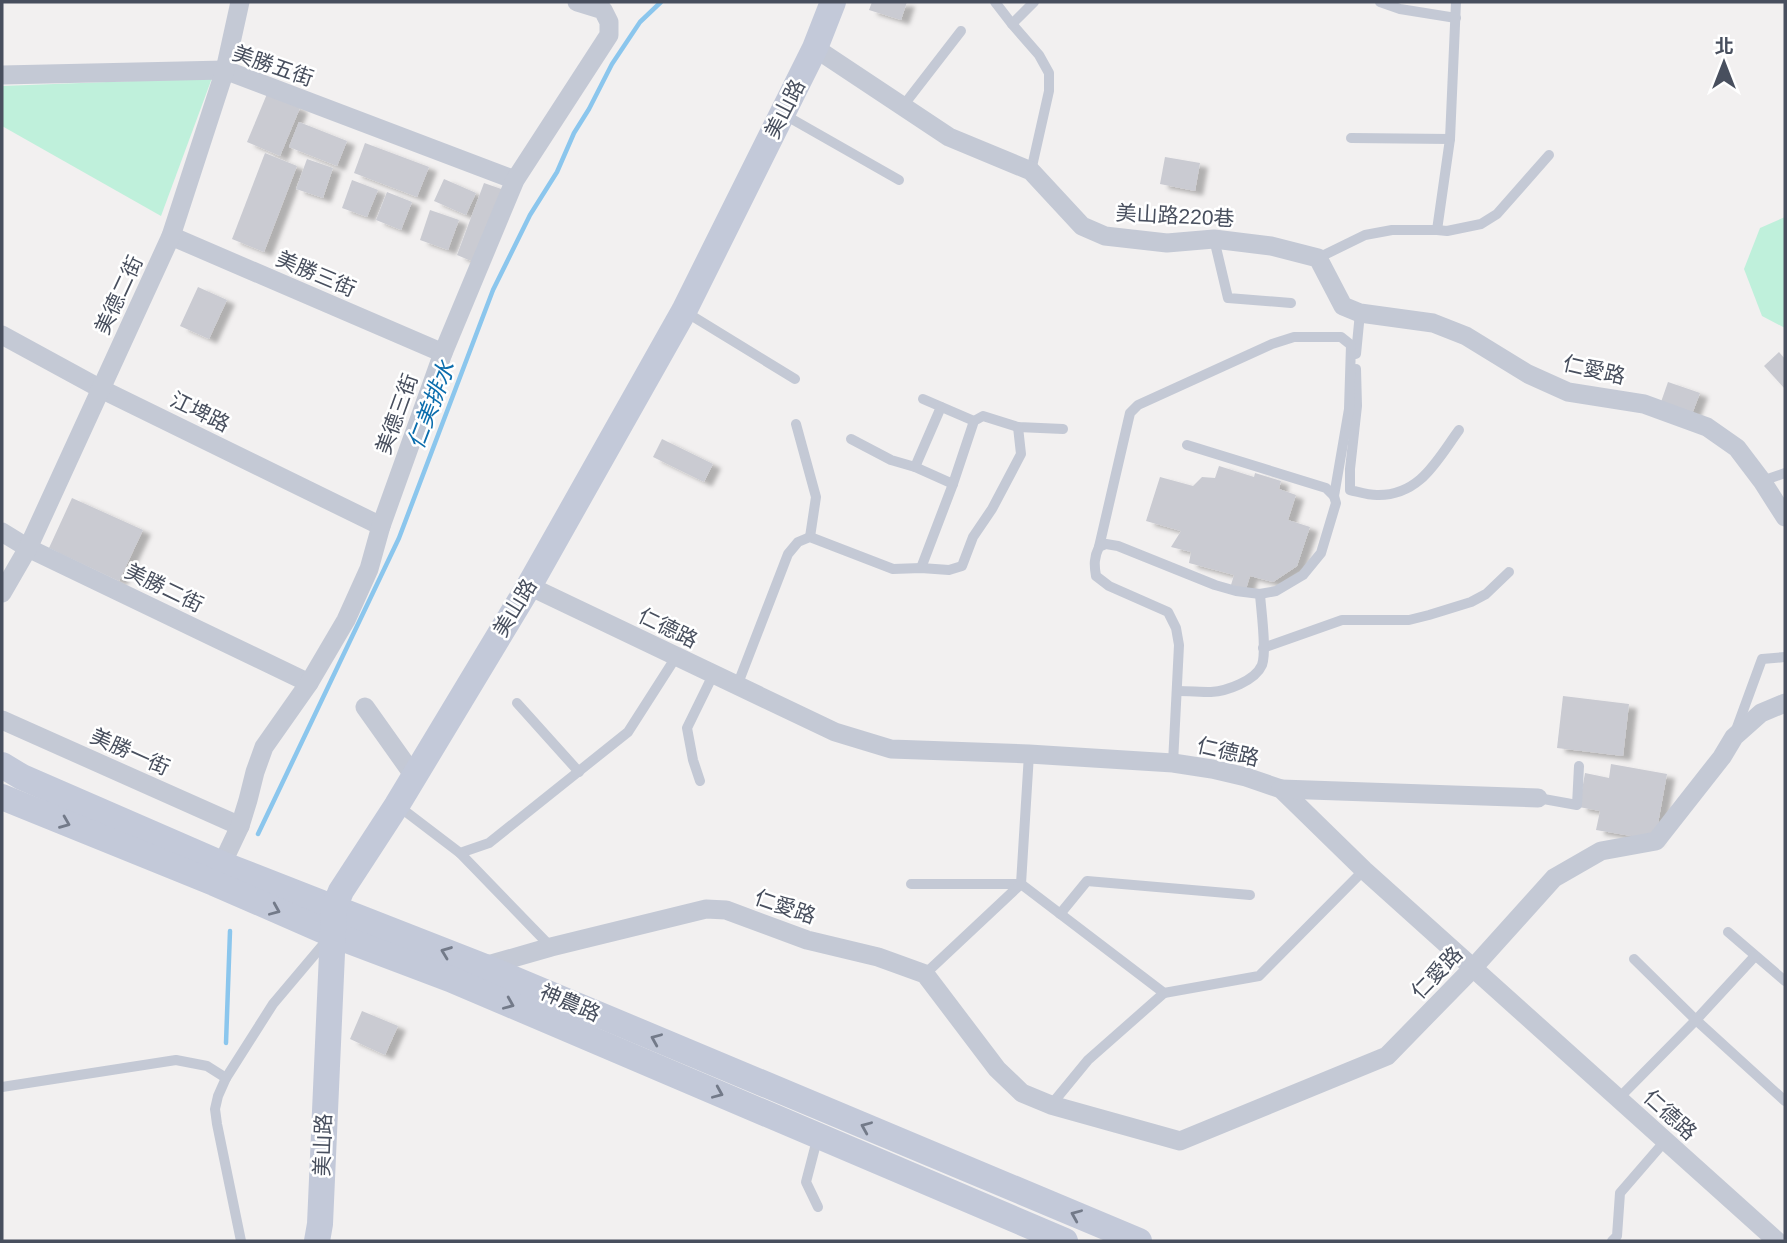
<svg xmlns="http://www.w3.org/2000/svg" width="1787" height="1243" font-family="Arial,'Noto Sans TC',sans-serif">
  <defs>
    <filter id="shadow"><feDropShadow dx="8" dy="4.5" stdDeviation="2" flood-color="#0004"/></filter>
  </defs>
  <rect width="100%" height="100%" fill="#f2f0f0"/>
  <g fill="#bff0db">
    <path d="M212 78 161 216 2 126V86Z"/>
    <path d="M1785 217V328L1762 316 1744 269 1760 228Z"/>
  </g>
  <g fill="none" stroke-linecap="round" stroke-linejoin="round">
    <g stroke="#8bc6ed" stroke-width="4.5">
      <path d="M258 834 399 538 493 290 530 215 557 172 574 133 589 109 612 64 640 22 661 2"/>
      <path d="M226 1043 230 931"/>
    </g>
  </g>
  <g fill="#cacbd2" filter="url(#shadow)">
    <path d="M872 2H907L901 20 869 10Z"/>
    <path d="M267 94 300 108 280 156 247 142Z"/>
    <path d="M299 122 347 141 337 166 289 147Z"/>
    <path d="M365 143 429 167 417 197 354 173Z"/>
    <path d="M265 153 297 166 264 252 232 239Z"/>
    <path d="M1165 157 1200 163 1195 191 1160 184Z"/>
    <path d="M307 159 333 168 323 198 296 189Z"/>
    <path d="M444 179 476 193 466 215 434 201Z"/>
    <path d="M352 180 378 190 367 217 342 208Z"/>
    <path d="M484 183 504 190 476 263 457 255Z"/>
    <path d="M387 192 412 202 401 230 376 220Z"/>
    <path d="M430 210 459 220 448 250 420 240Z"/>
    <path d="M198 287 227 300 209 339 180 326Z"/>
    <path d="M1779 352 1785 359V389L1764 366Z"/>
    <path d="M1668 382 1700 393 1692 414 1661 402Z"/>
    <path d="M662 439 713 464 704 482 653 457Z"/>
    <path d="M1219 466 1254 477 1255 473 1281 481 1279 489 1296 495 1288 520 1310 527 1297 566 1273 582 1250 576 1246 589 1231 585 1234 575 1189 563 1191 552 1171 547 1181 531 1146 521 1160 477 1193 486 1202 477 1215 478Z"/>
    <path d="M72 498 143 530 119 581 49 548Z"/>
    <path d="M1563 696 1629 704 1623 756 1557 748Z"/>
    <path d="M1611 764 1667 774 1655 840 1596 830 1600 811 1579 807 1585 773 1609 778Z"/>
    <path d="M362 1011 398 1026 385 1055 350 1039Z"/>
  </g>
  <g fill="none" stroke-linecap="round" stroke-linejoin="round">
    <g stroke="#c4c9d5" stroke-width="10">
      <path d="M995 2 1012 24 1039 55 1049 73V91L1031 171"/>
      <path d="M1380 2 1400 9 1456 18"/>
      <path d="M1012 24 1034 2"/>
      <path d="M903 106 961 31"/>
      <path d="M783 114 899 180"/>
      <path d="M1351 138 1450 139"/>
      <path d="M1437 230 1447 231 1481 224 1497 214 1549 155"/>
      <path d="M1214 239 1228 298 1291 303"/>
      <path d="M1318 258 1365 235 1392 230H1437L1450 139 1456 2"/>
      <path d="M684 311 795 379"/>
      <path d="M1356 354 1360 313"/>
      <path d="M1356 369 1357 406 1350 469V490C1359 492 1368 495 1377 495 1420 496 1437 460 1459 430"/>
      <path d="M923 399 974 421"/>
      <path d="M796 424 816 497 810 537"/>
      <path d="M851 439 891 460 915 467 953 484"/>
      <path d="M915 467 941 407"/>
      <path d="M1762 481 1785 473"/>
      <path d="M1099 547 1130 413 1138 405 1272 344 1294 337H1341L1351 345 1349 409 1334 496"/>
      <path d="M921 568 953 484 974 421 983 416 1018 427 1063 429"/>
      <path d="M1263 648 1342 620H1409L1429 615 1471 602 1486 594 1509 572"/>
      <path d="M737 686 788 554 798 542 810 537 893 569 921 568 949 570 962 566 973 537 992 509 1021 454 1018 427"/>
      <path d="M1178 691C1189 691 1200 692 1211 692 1227 691 1255 681 1262 665 1267 651 1261 610 1260 594"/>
      <path d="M517 703 579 772"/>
      <path d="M1736 730 1762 659 1785 657"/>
      <path d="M1173 763 1179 645 1176 628 1168 612 1109 586 1096 576C1094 565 1094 557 1099 547L1106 544 1118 546 1215 585 1236 591 1260 594 1276 591 1303 575 1321 553 1336 503 1334 496 1326 488 1187 445"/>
      <path d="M700 781 693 760 687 728 713 675"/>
      <path d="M1538 798 1577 805 1579 766"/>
      <path d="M397 805 460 853 489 843 628 732 676 657"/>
      <path d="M460 853 551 947"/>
      <path d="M911 884H1021L1164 993 1259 976 1364 870"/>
      <path d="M1060 914 1087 881 1250 895"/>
      <path d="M1728 932 1785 981"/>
      <path d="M1634 959 1696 1020 1785 1101"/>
      <path d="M925 974 1021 884 1029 754"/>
      <path d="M2 1087 176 1060 207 1066 226 1078"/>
      <path d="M1618 1099 1696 1020 1755 956"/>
      <path d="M1051 1105 1088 1060 1164 993"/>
      <path d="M818 1207 806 1182 818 1136"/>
      <path d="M241 1241 217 1124 215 1109 218 1096 226 1078 273 1004 327 940"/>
      <path d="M1612 1241 1617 1236 1620 1193 1665 1141"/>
    </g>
    <g stroke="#c4c9d5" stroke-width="19">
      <path d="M815 48 949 137 1031 171 1082 226 1105 236 1167 243 1214 239 1271 246 1318 258 1343 306 1360 313 1433 323 1466 336 1528 374 1568 392 1644 404 1707 427 1737 448 1762 481 1785 517"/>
      <path d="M2 75 225 70 515 180"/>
      <path d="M171 236 443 353"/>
      <path d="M2 335 101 389 381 526"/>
      <path d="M2 532 28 548 309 683"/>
      <path d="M529 586 835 732 891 749 1029 754 1173 763 1212 769 1246 777 1281 789 1364 870 1777 1241"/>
      <path d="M2 593 28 548 171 236 225 70 240 2"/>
      <path d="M365 707 414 776"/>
      <path d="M2 720 240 826"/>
      <path d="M1281 789 1538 798"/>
      <path d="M222 864 240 826 248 800 255 772 264 747 309 683 346 620 369 569 381 526 443 353 515 180 609 35V22L603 10 577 2"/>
      <path d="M481 967 551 947 706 909 726 910 807 940 878 957 925 974 997 1069 1022 1093 1051 1105 1180 1141 1387 1056 1473 968 1554 878 1601 851 1656 841 1722 757 1734 737 1761 713 1785 703"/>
    </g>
    <g stroke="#c3c9d9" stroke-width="26">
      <path d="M2 765 22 777 222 864 483 966 1139 1241"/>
      <path d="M2 797 214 883 331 934 450 979 1065 1241"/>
      <path d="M317 1241 320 1224 334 908 341 891 397 805 529 586 684 311 815 48 833 2"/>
    </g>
  </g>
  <defs><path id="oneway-chevron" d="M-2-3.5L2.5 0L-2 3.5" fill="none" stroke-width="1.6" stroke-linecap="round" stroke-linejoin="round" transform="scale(1.75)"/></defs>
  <g stroke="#737a89">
    <use href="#oneway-chevron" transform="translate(65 823) rotate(22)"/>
    <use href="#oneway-chevron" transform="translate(275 910) rotate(23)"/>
    <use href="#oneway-chevron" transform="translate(446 952) rotate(-159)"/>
    <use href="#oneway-chevron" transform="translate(509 1004) rotate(23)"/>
    <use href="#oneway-chevron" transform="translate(656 1039) rotate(-157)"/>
    <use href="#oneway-chevron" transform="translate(718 1093) rotate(23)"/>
    <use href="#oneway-chevron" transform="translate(866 1127) rotate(-157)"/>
    <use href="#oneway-chevron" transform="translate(1076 1215) rotate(-157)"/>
  </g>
  <g text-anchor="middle" stroke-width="5" stroke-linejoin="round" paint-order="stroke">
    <g font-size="21" fill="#484f5e" stroke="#fff">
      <text transform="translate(273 66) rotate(19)" y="7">美勝五街</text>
      <text transform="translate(785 109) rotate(-63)" y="7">美山路</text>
      <text transform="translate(1175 216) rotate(3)" y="7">美山路220巷</text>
      <text transform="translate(316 274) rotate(23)" y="7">美勝三街</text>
      <text transform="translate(119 295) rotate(-65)" y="7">美德二街</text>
      <text transform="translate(1594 370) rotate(13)" y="7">仁愛路</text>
      <text transform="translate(200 412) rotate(26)" y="7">江埤路</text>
      <text transform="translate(397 414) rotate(-70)" y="7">美德三街</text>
      <text transform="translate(164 588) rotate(26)" y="7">美勝二街</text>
      <text transform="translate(515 608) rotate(-59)" y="7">美山路</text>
      <text transform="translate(668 628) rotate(26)" y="7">仁德路</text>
      <text transform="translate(130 752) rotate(24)" y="7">美勝一街</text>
      <text transform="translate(1228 752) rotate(13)" y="7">仁德路</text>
      <text transform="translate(785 907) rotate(19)" y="7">仁愛路</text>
      <text transform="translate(1437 973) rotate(-46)" y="7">仁愛路</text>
      <text transform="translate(570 1003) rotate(23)" y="7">神農路</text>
      <text transform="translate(1670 1115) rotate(42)" y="7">仁德路</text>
      <text transform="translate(323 1145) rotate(-88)" y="7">美山路</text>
    </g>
    <g font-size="23" font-style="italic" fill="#0b6dad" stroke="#fff">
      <text transform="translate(431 405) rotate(-69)" y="8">仁美排水</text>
    </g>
  </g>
  <rect width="1787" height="1243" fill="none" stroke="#484f5e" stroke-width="7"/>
  <g transform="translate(1724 63)" stroke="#ffffff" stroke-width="5" paint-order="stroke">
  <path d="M0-5L12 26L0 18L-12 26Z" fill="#484f5e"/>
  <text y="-10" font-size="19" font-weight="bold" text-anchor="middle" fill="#484f5e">北</text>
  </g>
</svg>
